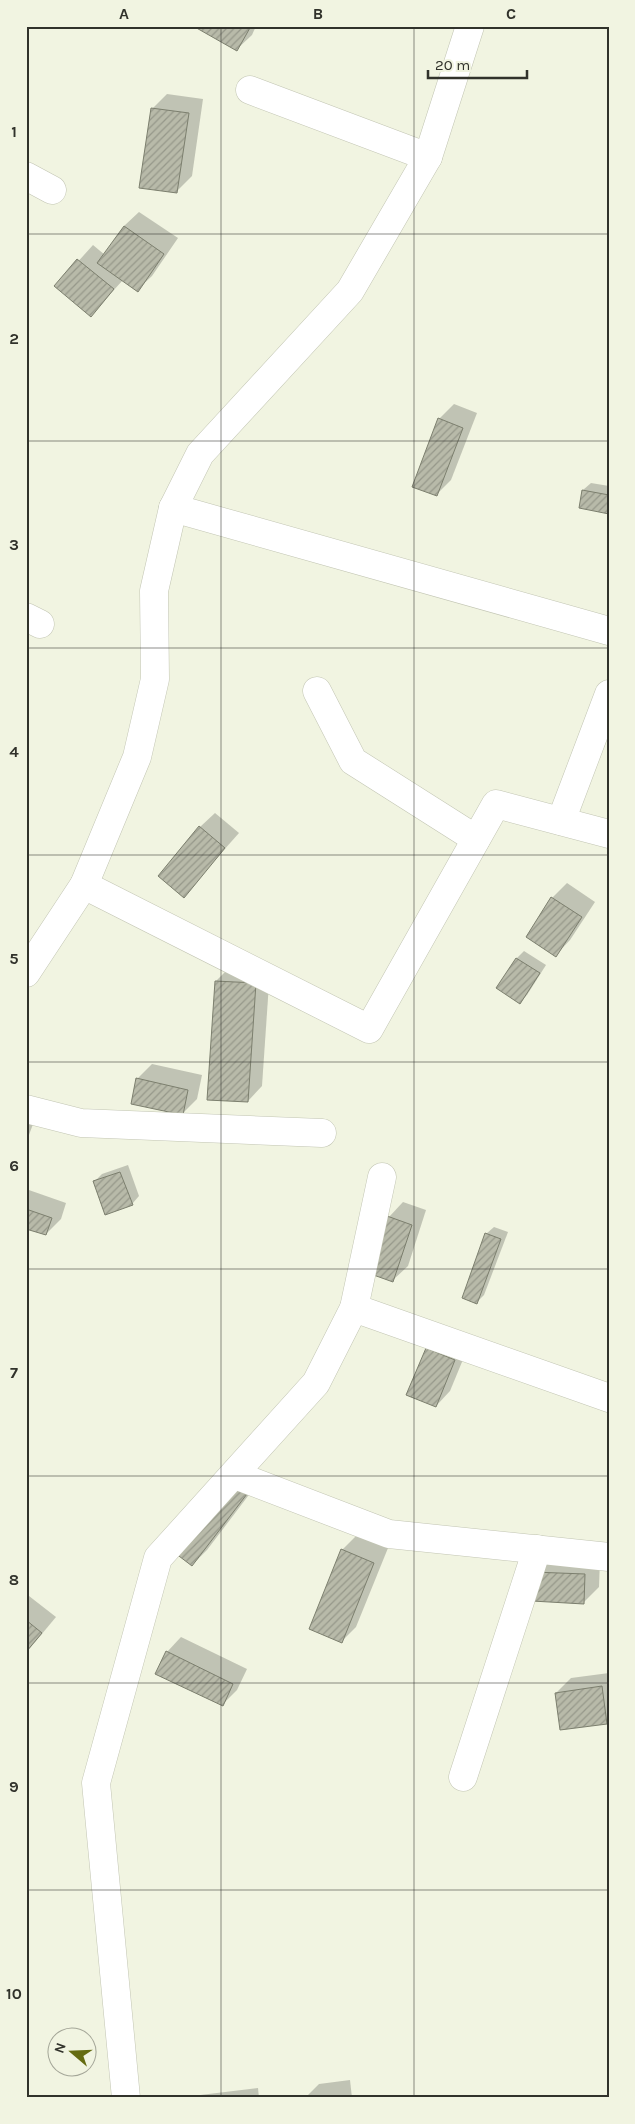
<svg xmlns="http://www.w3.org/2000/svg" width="635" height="2124" font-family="Karla,sans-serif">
  <defs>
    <pattern id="building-hatch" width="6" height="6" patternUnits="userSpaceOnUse" patternTransform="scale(1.25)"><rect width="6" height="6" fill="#b8baa9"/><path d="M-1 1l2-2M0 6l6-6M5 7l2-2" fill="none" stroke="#96988a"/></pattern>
  </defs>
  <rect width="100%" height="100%" fill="#f1f4e1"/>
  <g fill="#0003">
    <path d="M196 26H256L252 35 237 49Z"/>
    <path d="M167 94 203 99 192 176 177 191 152 109Z"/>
    <path d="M139 212 178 238 152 276 137 290 123 280 91 315 56 286 93 245 105 255 124 226Z"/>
    <path d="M454 404 477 413 451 480 436 495 439 419Z"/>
    <path d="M591 483 609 486V513L583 490Z"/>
    <path d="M215 813 239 833 183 896 200 827Z"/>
    <path d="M567 883 595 902 570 940 556 955 552 898Z"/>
    <path d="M524 951 546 965 527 995 520 1002 498 988 517 958Z"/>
    <path d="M231 966 270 969 262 1086 248 1101 216 981Z"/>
    <path d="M152 1064 202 1075 197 1099 182 1114 137 1079Z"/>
    <path d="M26 1104 39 1108 26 1143Z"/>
    <path d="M128 1165 139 1196 132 1204 94 1182 102 1174Z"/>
    <path d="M26 1189 66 1203 61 1219 46 1234 26 1227Z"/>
    <path d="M403 1202 426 1210 408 1266 393 1280 389 1217Z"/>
    <path d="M494 1227 508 1232 484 1295 477 1302 486 1234Z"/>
    <path d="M441 1334 469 1345 450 1391 436 1406 427 1349Z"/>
    <path d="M261 1479 207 1550 192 1565 230 1482Z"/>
    <path d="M357 1535 388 1548 356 1627 342 1641V1550Z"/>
    <path d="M549 1557 600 1559 599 1587 584 1602 534 1572Z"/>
    <path d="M29 1596 56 1617 26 1653V1598Z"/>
    <path d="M181 1637 247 1669 237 1690 223 1704 167 1652Z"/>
    <path d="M609 1673V1720L606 1723 556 1693 571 1678Z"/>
    <path d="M350 2080 352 2098H305L319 2084Z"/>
    <path d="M258 2088 259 2098H189L192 2096Z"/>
  </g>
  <g fill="url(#building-hatch)" stroke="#7c7f6e">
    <path d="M193 26H251L237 51Z"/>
    <path d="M151 108 189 113 177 193 139 188Z"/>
    <path d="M124 226 164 254 138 292 97 263Z"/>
    <path d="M77 259 114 289 91 317 54 286Z"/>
    <path d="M438 418 463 428 437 496 412 487Z"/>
    <path d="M582 490 609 495V514L579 508Z"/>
    <path d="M199 826 225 848 184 898 158 876Z"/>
    <path d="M551 897 582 917 556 957 526 937Z"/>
    <path d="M516 958 540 973 520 1004 496 988Z"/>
    <path d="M215 981 256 983 248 1102 207 1100Z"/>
    <path d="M136 1078 188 1090 183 1115 131 1104Z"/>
    <path d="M120 1172 133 1205 105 1215 93 1181Z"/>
    <path d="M26 1209 52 1218 46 1235 26 1229Z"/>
    <path d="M387 1216 412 1225 393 1282 368 1273Z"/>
    <path d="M485 1233 501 1239 477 1304 462 1298Z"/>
    <path d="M426 1348 455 1360 436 1407 406 1395Z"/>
    <path d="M230 1481 247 1494 192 1566 175 1553Z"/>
    <path d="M341 1549 374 1563 342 1643 309 1629Z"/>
    <path d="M533 1572 585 1574 584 1604 532 1601Z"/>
    <path d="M26 1620 42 1633 26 1652Z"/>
    <path d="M166 1651 233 1684 223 1706 155 1674Z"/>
    <path d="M602 1686 607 1724 560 1730 555 1693Z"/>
  </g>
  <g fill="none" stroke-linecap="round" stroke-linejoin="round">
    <defs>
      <g id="minor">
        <path d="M250 90 428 157"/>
        <path d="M26 176 52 190"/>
        <path d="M173 508 609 631"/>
        <path d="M26 617 40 624"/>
        <path d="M317 691 353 761 476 839"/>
        <path d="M561 821 609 694"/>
        <path d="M84 885 369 1029 496 804 609 834"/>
        <path d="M26 973 84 885 137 757 155 679 154 591 173 508 200 454 350 291 428 157 470 26"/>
        <path d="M26 1109 81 1123 322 1133"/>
        <path d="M354 1308 609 1398"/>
        <path d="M235 1475 389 1534 609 1557"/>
        <path d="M463 1777 537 1549"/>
        <path d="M126 2098 96 1783 158 1558 316 1383 354 1308 382 1177"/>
      </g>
    </defs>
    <use href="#minor" stroke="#c2c5b3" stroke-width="29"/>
    <use href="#minor" stroke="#fff" stroke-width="28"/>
  </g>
  <path fill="none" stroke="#31322b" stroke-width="1" stroke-opacity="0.55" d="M221 26V2098M414 26V2098M26 234H609M26 441H609M26 648H609M26 855H609M26 1062H609M26 1269H609M26 1476H609M26 1683H609M26 1890H609"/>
  <rect width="635" height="2124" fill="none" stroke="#f1f4e1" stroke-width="55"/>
  <g transform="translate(72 2052) rotate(289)"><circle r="24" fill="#f1f4e1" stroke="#a4a698"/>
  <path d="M0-4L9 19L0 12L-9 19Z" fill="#656c11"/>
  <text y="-8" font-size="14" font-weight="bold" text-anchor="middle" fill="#31322b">N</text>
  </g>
  <path d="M428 70v8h99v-8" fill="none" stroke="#31322b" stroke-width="2.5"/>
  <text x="435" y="70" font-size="15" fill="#31322b" stroke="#f1f4e1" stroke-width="4" paint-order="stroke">20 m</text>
  <rect x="28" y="28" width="580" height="2068" fill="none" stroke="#31322b" stroke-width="2"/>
  <g font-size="16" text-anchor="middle" font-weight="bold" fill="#31322b">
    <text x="124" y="19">A</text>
    <text x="318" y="19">B</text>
    <text x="511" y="19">C</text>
    <text x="14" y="137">1</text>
    <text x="14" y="344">2</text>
    <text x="14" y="550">3</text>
    <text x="14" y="757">4</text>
    <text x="14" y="964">5</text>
    <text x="14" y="1171">6</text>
    <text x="14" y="1378">7</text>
    <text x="14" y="1585">8</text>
    <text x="14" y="1792">9</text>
    <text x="14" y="1999">10</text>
  </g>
</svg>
